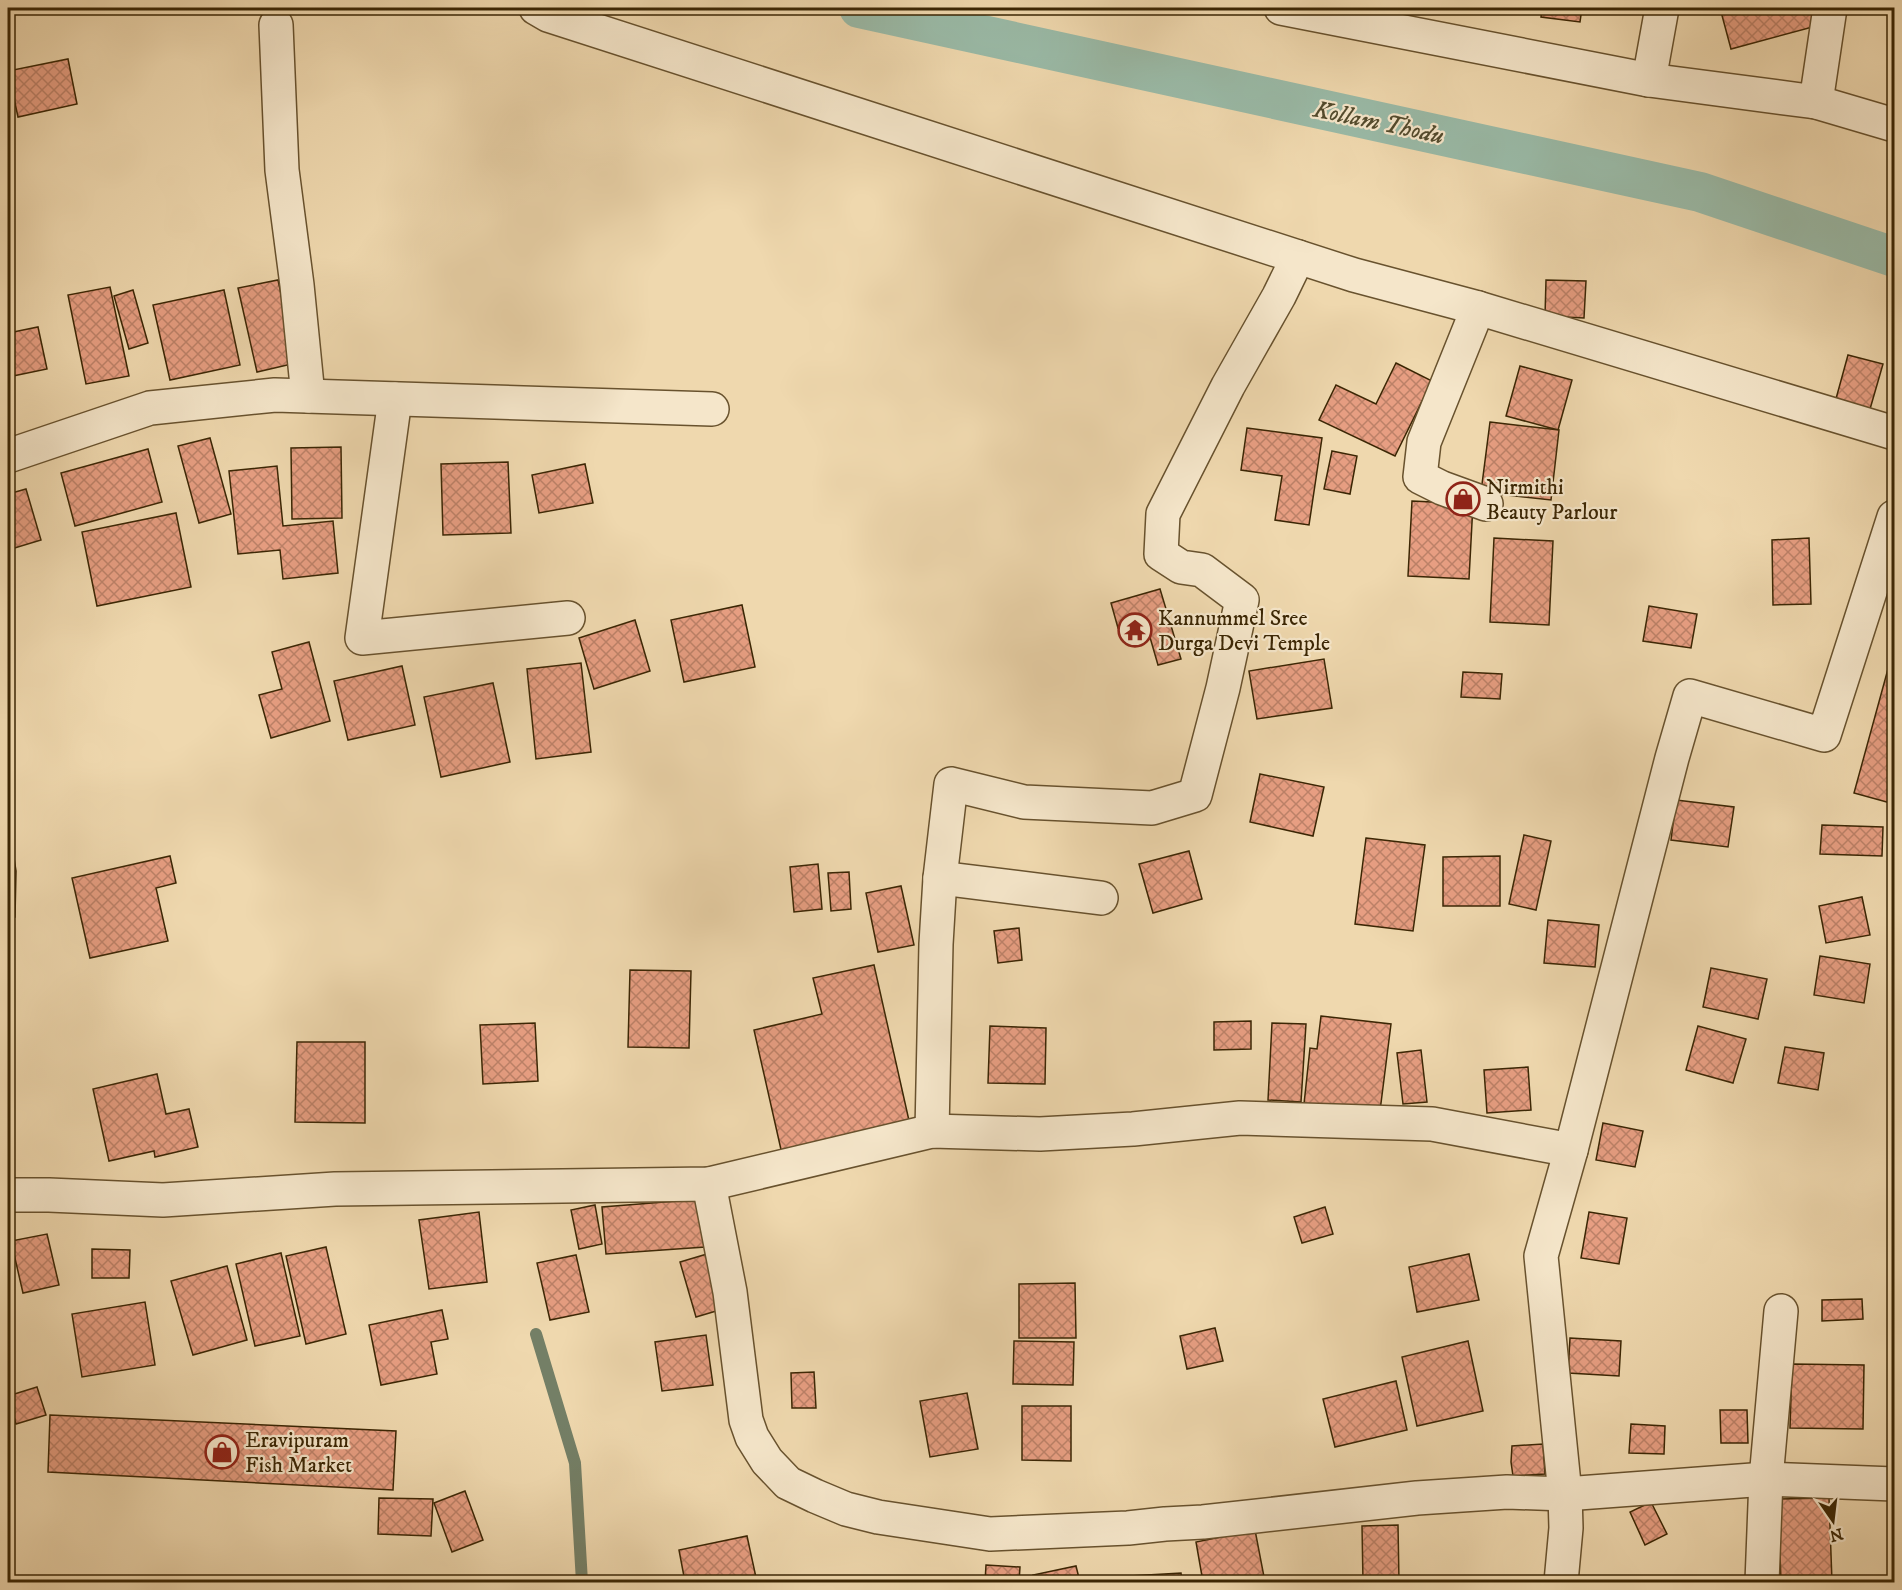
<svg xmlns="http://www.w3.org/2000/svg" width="1902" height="1590" font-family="'IM FELL DW Pica',serif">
  <defs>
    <pattern id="building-cross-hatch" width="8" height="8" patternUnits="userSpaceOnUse" patternTransform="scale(1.5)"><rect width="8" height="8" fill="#e79e82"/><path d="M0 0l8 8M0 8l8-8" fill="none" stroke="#bc8168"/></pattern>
  </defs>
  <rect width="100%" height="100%" fill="#efd8ae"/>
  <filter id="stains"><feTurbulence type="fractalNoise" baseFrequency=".00333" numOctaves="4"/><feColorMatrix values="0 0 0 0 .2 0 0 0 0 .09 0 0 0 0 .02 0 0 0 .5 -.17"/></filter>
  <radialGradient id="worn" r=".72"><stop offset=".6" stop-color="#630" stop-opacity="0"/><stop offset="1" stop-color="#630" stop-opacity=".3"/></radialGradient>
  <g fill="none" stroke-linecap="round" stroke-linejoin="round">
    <path stroke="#747f66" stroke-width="12" d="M536 1334 575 1463 582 1582"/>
    <path stroke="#9abaa7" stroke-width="40" d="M859 8 1700 192 1894 257"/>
  </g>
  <g fill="url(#building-cross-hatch)" stroke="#3b2604" stroke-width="1.5">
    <path d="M1542 8H1582L1580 22 1541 17Z"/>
    <path d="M1720 8H1815L1820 25 1731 49Z"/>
    <path d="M68 59 77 104 18 117 8 71Z"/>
    <path d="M278 280 296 363 257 372 238 288Z"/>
    <path d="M1546 280 1586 281 1584 318 1545 316Z"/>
    <path d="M110 287 129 376 86 384 68 295Z"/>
    <path d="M133 290 148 343 129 349 114 296Z"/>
    <path d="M224 290 240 365 170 380 153 305Z"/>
    <path d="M38 327 47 369 8 377V333Z"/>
    <path d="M1848 355 1883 364 1868 416 1834 406Z"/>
    <path d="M1396 363 1432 381 1395 456 1319 420 1336 385 1376 404Z"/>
    <path d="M1520 366 1572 380 1558 430 1506 416Z"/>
    <path d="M1490 422 1559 430 1551 500 1481 492Z"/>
    <path d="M1247 428 1322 438 1309 525 1275 520 1282 476 1241 470Z"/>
    <path d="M210 438 231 514 199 523 178 446Z"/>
    <path d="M341 447 342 518 292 519 291 448Z"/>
    <path d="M148 449 162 502 75 526 61 473Z"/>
    <path d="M1332 451 1357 456 1350 494 1324 489Z"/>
    <path d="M508 462 511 533 443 535 441 464Z"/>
    <path d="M585 464 593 503 539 513 532 475Z"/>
    <path d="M277 466 283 526 333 521 338 573 283 579 280 550 238 554 229 471Z"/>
    <path d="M26 489 41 540 8 550V494Z"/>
    <path d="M1412 501 1473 504 1469 579 1408 576Z"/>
    <path d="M176 513 191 587 97 606 82 532Z"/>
    <path d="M1494 538 1553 541 1549 625 1490 622Z"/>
    <path d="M1809 538 1811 604 1773 605 1772 540Z"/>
    <path d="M1160 589 1181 659 1158 665 1145 620 1118 628 1111 603Z"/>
    <path d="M742 605 755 667 684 682 671 620Z"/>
    <path d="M1649 606 1697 614 1691 648 1643 641Z"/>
    <path d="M635 620 650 671 594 689 579 638Z"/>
    <path d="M309 642 330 721 271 738 259 695 282 689 272 652Z"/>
    <path d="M1894 647V804L1854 793Z"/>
    <path d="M1324 659 1332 708 1257 719 1249 671Z"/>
    <path d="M581 663 591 752 536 759 527 669Z"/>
    <path d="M402 666 415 725 348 740 334 681Z"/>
    <path d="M1463 672 1502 674 1500 699 1461 697Z"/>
    <path d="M493 683 510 762 441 777 424 697Z"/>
    <path d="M1260 774 1324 787 1313 836 1250 822Z"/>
    <path d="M1676 800 1734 807 1728 847 1671 840Z"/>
    <path d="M1822 825 1883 827 1882 856 1820 854Z"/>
    <path d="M8 832H10L16 871 15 917 8 918Z"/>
    <path d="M1524 835 1551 841 1536 910 1509 904Z"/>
    <path d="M1366 838 1425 845 1413 931 1355 924Z"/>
    <path d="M1189 851 1202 899 1153 913 1139 864Z"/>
    <path d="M170 856 176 883 156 888 168 941 90 958 72 878Z"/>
    <path d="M1500 856V906H1443V857Z"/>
    <path d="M818 864 822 909 794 912 790 867Z"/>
    <path d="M849 872 851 909 831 911 828 873Z"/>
    <path d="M901 886 914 945 878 952 866 893Z"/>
    <path d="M1862 897 1870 935 1826 943 1819 906Z"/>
    <path d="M1548 920 1599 925 1595 967 1544 963Z"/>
    <path d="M1019 928 1022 960 998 963 994 931Z"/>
    <path d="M1820 956 1870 964 1864 1003 1814 995Z"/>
    <path d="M874 965 910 1125 782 1154 754 1030 822 1014 813 978Z"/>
    <path d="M1711 968 1767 979 1758 1019 1703 1007Z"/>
    <path d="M630 970 691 971 689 1048 628 1047Z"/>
    <path d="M1321 1016 1391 1024 1380 1111 1304 1104 1310 1048 1317 1049Z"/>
    <path d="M1251 1021V1049L1214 1050V1022Z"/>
    <path d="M535 1023 538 1081 483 1084 480 1025Z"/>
    <path d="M1272 1023 1306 1024 1301 1102 1268 1100Z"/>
    <path d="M990 1026 1046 1028 1045 1084 988 1083Z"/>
    <path d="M1698 1026 1746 1039 1733 1083 1686 1070Z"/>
    <path d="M297 1042H365V1123L295 1122Z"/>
    <path d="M1785 1047 1824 1053 1818 1090 1778 1083Z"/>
    <path d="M1421 1050 1427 1102 1403 1104 1397 1053Z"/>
    <path d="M1528 1067 1531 1110 1487 1113 1484 1070Z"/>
    <path d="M157 1074 166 1114 189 1109 198 1147 155 1157 154 1151 109 1161 93 1089Z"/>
    <path d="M1603 1123 1643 1131 1635 1167 1596 1160Z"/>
    <path d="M702 1199 705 1247 606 1254 602 1207Z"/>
    <path d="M595 1205 602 1244 579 1249 571 1210Z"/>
    <path d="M1325 1207 1333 1234 1302 1243 1294 1217Z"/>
    <path d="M479 1212 487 1282 429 1289 419 1220Z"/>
    <path d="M1589 1212 1627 1218 1619 1264 1581 1258Z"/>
    <path d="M47 1234 59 1285 23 1293 11 1241Z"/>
    <path d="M326 1247 346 1334 306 1344 286 1256Z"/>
    <path d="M92 1249 130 1250 129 1278H92Z"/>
    <path d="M281 1253 300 1336 255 1346 236 1264Z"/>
    <path d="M707 1254 723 1309 696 1317 680 1262Z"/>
    <path d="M1469 1254 1479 1300 1417 1312 1409 1267Z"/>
    <path d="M576 1255 589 1312 550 1320 537 1263Z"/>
    <path d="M227 1266 247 1340 193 1355 171 1281Z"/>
    <path d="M1075 1283 1076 1338H1019V1284Z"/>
    <path d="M1862 1299 1863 1319 1822 1321V1300Z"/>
    <path d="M145 1302 155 1365 82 1377 72 1314Z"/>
    <path d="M442 1310 448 1339 431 1342 437 1374 381 1385 369 1325Z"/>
    <path d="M1215 1328 1223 1361 1187 1369 1180 1336Z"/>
    <path d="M706 1335 713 1385 662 1391 655 1342Z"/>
    <path d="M1570 1338 1621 1341 1619 1376 1568 1373Z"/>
    <path d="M1014 1341 1074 1342 1073 1385 1013 1384Z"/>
    <path d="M1468 1341 1483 1411 1417 1426 1402 1357Z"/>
    <path d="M1792 1364 1864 1365 1863 1429 1790 1428Z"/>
    <path d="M814 1372 816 1408H792L791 1373Z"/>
    <path d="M1396 1381 1407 1430 1335 1447 1323 1399Z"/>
    <path d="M37 1387 46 1415 16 1424 8 1396Z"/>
    <path d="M967 1393 978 1449 930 1457 920 1401Z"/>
    <path d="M1022 1406H1071V1461L1022 1460Z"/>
    <path d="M1720 1410H1747L1748 1443H1721Z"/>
    <path d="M50 1415 396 1431 393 1490 48 1472Z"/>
    <path d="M1631 1424 1665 1426 1664 1454 1629 1453Z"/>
    <path d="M1543 1444 1545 1474 1513 1476 1511 1462 1512 1446Z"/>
    <path d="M1894 1446V1469H1893L1888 1447Z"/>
    <path d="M465 1491 483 1540 452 1552 434 1503Z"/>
    <path d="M379 1498 433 1499 431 1536 378 1534Z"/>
    <path d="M1829 1498 1832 1582H1781L1778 1499Z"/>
    <path d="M1651 1502 1667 1534 1645 1545 1630 1512Z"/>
    <path d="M1398 1525 1399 1582H1363L1362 1526Z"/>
    <path d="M1255 1530 1265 1582H1203L1196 1542Z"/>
    <path d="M747 1536 757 1582H685L679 1550Z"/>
    <path d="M986 1565 1020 1567 1019 1582H985Z"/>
    <path d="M1076 1566 1080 1582H1035L1033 1575Z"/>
    <path d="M1181 1573 1182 1582H1130V1576Z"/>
  </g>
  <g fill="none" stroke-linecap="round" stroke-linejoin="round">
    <defs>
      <g id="minor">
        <path d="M1281 8 1649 80 1816 102 1894 125"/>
        <path d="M276 25 282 170 297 285 308 396"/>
        <path d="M1649 80 1662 8"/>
        <path d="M1816 102 1830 8"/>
        <path d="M1478 308 1424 442 1420 477 1442 488 1486 504"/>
        <path d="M395 399 362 638 568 618"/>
        <path d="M8 456 150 408 275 395 712 409"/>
        <path d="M940 878 1101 898"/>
        <path d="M932 1131 936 944 940 878 951 784 1024 802 1152 808 1195 795 1223 688 1242 600 1202 570 1181 567 1161 554 1163 514 1228 386 1279 296 1298 257"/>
        <path d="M709 1184 730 1292 746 1420 752 1437 767 1461 788 1483 815 1496 846 1509 878 1517 990 1534 1128 1528 1165 1524 1203 1522 1417 1498 1507 1492 1565 1494 1766 1479 1894 1484"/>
        <path d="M8 1195H49L163 1200 335 1189 709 1184 932 1131 1040 1134 1133 1129 1240 1118 1432 1124 1571 1150"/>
        <path d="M1561 1582 1566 1528 1565 1494 1541 1256 1571 1150 1672 758 1690 696 1824 735 1894 517"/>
        <path d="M1762 1582 1766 1479 1781 1311"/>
      </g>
      <path id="tertiary" d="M536 8 548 15 1354 275 1478 308 1894 433"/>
    </defs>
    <use href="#minor" stroke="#68522e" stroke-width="36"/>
    <use href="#tertiary" stroke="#68522e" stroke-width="36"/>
    <use href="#minor" stroke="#f5e6ca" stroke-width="33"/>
    <use href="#tertiary" stroke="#f5e6ca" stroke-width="33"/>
  </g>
  <defs>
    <symbol id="shop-ring" viewBox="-11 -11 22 22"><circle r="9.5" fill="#f5e6ca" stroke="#8f2418" stroke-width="1.5"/><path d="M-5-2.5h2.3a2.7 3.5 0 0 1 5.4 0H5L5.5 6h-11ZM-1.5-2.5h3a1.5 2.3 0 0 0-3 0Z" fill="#8f2418"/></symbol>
    <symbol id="temple-ring" viewBox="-11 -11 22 22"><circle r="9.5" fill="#f5e6ca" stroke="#8f2418" stroke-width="1.5"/><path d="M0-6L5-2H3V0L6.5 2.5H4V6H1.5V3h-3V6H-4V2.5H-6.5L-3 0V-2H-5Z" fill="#8f2418"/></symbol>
  </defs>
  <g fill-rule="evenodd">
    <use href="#shop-ring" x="1444" y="480" width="38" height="38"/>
    <use href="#temple-ring" x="1116" y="611" width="38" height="38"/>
    <use href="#shop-ring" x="203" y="1433" width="38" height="38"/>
  </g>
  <g text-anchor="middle" stroke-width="4.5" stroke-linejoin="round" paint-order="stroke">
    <g font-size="22" fill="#3b2604" stroke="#f5e6ca" text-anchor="start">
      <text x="1486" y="494">Nirmithi<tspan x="1486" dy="25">Beauty Parlour</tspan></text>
      <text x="1158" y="625">Kannummel Sree<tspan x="1158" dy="25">Durga Devi Temple</tspan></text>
      <text x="245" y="1447">Eravipuram<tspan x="245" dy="25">Fish Market</tspan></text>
    </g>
    <g font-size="24" font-style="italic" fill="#534b2d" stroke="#f5e6ca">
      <text transform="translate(1379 122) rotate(12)" y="8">Kollam Thodu</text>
    </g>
  </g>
  <rect width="1902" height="1590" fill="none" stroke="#efd8ae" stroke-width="30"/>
  <rect x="9" y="9" width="1884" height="1572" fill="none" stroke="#3b2604" stroke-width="3"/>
  <rect x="15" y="15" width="1872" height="1560" fill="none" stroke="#3b2604" stroke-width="1.5"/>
  <g transform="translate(1833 1521) rotate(166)" stroke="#f5e6ca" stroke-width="4.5" paint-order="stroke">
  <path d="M0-4.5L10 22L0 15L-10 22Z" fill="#3b2604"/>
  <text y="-9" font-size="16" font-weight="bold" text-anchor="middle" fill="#3b2604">N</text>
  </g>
  <rect width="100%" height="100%" filter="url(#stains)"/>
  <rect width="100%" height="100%" fill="url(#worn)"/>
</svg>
